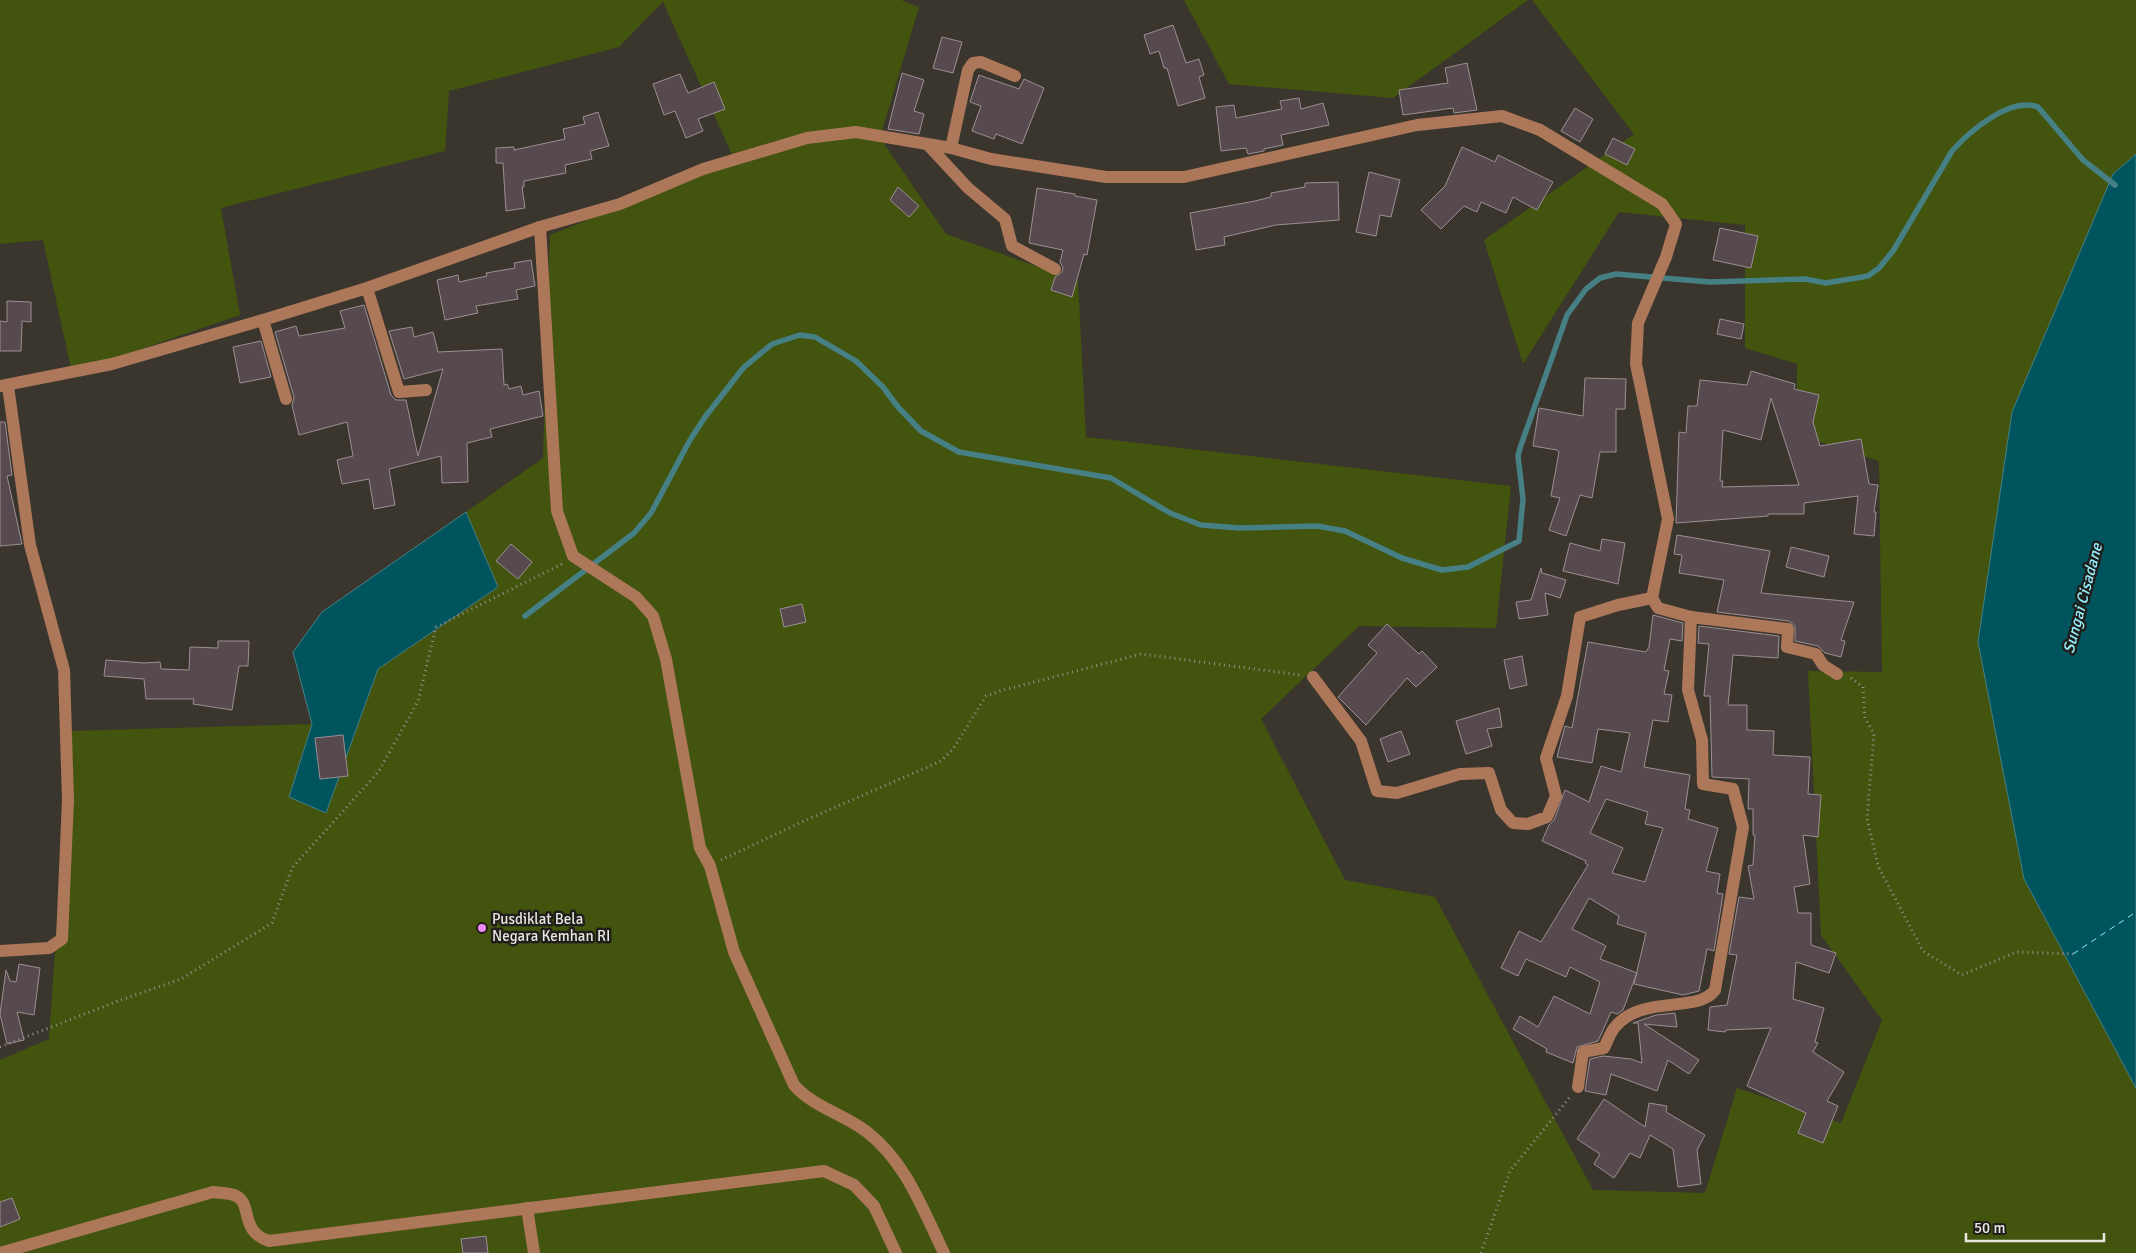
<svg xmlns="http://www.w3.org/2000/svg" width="2136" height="1253" font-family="Signika,sans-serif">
  <rect width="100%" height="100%" fill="#3b362d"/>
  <g fill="#42540e">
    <path d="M0 0H901L919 7 880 138 946 234 1078 281 1086 437 1511 486 1496 628 1359 626 1261 719 1345 880 1435 897 1593 1190 1705 1193 1737 1088 1841 1123 1882 1020 1821 935 1808 671 1882 672 1879 461 1797 434V364L1745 348V225L1619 212 1523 364 1484 240 1634 134 1532 0H2136V154L2113 174 2024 879 2136 1088V1253H0V1060L49 1039 70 731 312 724 289 797 326 812 378 669 498 587 466 512 543 458 550 235 735 161 663 2 619 47 449 91 445 151 221 208 240 315 72 373 43 240 0 244Z"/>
    <path d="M1184 0H1528L1393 98 1229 84Z"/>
  </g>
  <g fill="#00545e" stroke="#468085">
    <path d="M2136 154V1088L2024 879 1978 642 2012 412 2113 174Z"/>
    <path d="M466 512 498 587 378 669 326 813 289 797 312 724 293 652 322 612Z"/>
  </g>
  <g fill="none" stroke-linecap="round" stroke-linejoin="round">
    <path stroke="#468085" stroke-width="5.5" d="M525 616 634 533 651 513 690 440 705 417 744 367 772 344 800 335 815 337 856 361 883 387 898 407 921 431 959 452 1111 478 1170 513 1201 525 1239 528 1317 526 1345 531 1402 558 1442 570 1468 567 1519 541 1523 499 1518 456 1520 448 1567 315 1586 289 1600 278 1616 274 1710 282 1805 279 1826 283 1868 276 1879 268 1893 251 1952 151C1969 132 2010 96 2038 107L2083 160 2115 185"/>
    <path stroke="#94effd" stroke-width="1" stroke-dasharray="6 5" stroke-linecap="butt" d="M2073 954 2136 912"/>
  </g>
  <g fill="#564a4f" stroke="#9c8f94" fill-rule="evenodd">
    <path d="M1173 25 1186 63 1199 59 1204 75 1199 77 1205 98 1178 106 1167 68H1164L1159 51 1150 54 1144 35Z"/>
    <path d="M942 37 962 42 953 73 933 68Z"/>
    <path d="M1467 63 1477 110 1454 113 1453 108 1403 115 1399 90 1448 83 1445 68Z"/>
    <path d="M902 73 924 80 914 111 924 114 919 134 888 129Z"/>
    <path d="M680 74 688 93 714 82 725 109 698 119 703 131 686 138 675 111 664 115 653 84Z"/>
    <path d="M979 75 1019 89 1024 79 1044 88 1022 144 996 134 994 139 972 131 981 106 970 102Z"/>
    <path d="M1299 98 1301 109 1323 103 1329 125 1281 135 1283 145 1264 149V151L1248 154 1246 148 1221 151 1216 107 1234 105 1236 118 1282 109 1280 101Z"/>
    <path d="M1575 108 1593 119 1580 142 1561 131Z"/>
    <path d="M598 112 609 146 590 151 592 159 565 165 566 173 524 181V187H522L525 208 506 211 503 163H496V148L514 147V150L565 139 563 129 585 124 583 117Z"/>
    <path d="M1613 138 1635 149 1627 165 1605 154Z"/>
    <path d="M1462 147 1495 162 1498 155 1553 182 1537 210 1513 197 1506 213 1481 202 1477 212 1464 206 1441 229 1421 210 1445 186Z"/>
    <path d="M1369 172 1400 180 1391 217 1380 215 1376 236 1356 232Z"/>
    <path d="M1338 182 1339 220 1276 225 1224 237 1225 245 1196 250 1190 213 1255 201 1271 197V193L1305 187V183Z"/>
    <path d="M898 187 919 206 909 217 890 200Z"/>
    <path d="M1037 188 1075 194V196L1097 200 1087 255 1084 254 1072 297 1051 290 1055 277 1062 272 1063 268 1060 262 1063 250 1029 243Z"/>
    <path d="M1720 228 1758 236 1751 268 1713 260Z"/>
    <path d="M531 260 535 286 516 290 518 299 476 306 478 313 445 320 437 280 458 275 459 282 487 276 486 273 515 268 514 263Z"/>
    <path d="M7 301 31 302V322L22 321 21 351H0V321L7 322Z"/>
    <path d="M364 305 391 395 396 400H406L418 456 443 369 404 379 389 331 412 327 414 337 433 332 438 352 502 349 504 385 507 384 509 389 521 386 523 395 539 391 543 416 490 429 492 437 467 443 468 482 442 483 441 456 389 469 395 505 374 509 369 479 342 484 337 460 353 456 347 422 299 435 292 405 294 397 275 332 296 326 299 336 345 328 340 311Z"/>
    <path d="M1720 319 1744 324 1741 339 1717 334Z"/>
    <path d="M261 341 271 377 240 383 233 347Z"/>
    <path d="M1751 371 1795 384 1794 389 1819 395 1813 422 1820 446 1861 439 1869 484 1878 485 1874 512H1876L1874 536 1854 534 1858 496 1804 503V514H1768V516L1676 523 1679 432 1686 433 1688 406H1697L1700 380 1747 385ZM1771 398 1799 485 1722 487 1723 481H1720L1723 430 1761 440Z"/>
    <path d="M1585 378 1626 379 1625 409H1616V452H1600L1592 498 1580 495 1566 536 1549 530 1560 498 1551 496 1559 452 1557 450 1533 446 1539 408 1583 416Z"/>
    <path d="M0 422H5L12 475 7 476 22 544 0 546Z"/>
    <path d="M1677 535 1770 551 1761 593 1854 602 1841 640 1845 641 1841 657 1825 653 1818 646 1795 641V626L1789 621 1717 612 1724 580 1679 573 1682 555 1674 554Z"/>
    <path d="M1602 539 1625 543 1618 584 1563 571 1570 543 1600 551Z"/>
    <path d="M511 544 532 562 518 579 496 561Z"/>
    <path d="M1791 547 1829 556 1824 577 1786 567Z"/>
    <path d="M1541 568 1542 573 1566 580 1560 598 1545 593 1548 615 1519 619 1516 602 1531 600Z"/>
    <path d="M802 604 806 622 784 627 780 609Z"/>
    <path d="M1653 615 1683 623 1682 641 1670 639 1664 670 1669 671 1664 694 1672 695 1668 722 1653 720 1644 767 1690 775 1685 809 1690 810 1688 819 1718 828 1706 871 1720 874 1717 893 1723 894 1714 951 1707 949 1699 991 1683 995 1634 984 1646 933 1617 924 1619 916 1589 898 1572 929 1606 946 1600 959 1637 973 1623 1010 1617 1014 1611 1012 1598 1041 1577 1047 1573 1063 1546 1052 1547 1049 1513 1029 1520 1016 1538 1027 1554 996 1590 1014 1600 982 1570 967 1566 977 1526 959 1518 976 1501 968 1519 931 1541 942 1588 865 1585 863 1586 861 1542 841 1549 825 1554 820 1565 790 1589 802 1601 766 1621 772 1630 733 1598 729 1592 763 1557 757 1565 726 1572 728 1588 642 1646 652 1649 647ZM1606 799 1648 812 1645 824 1663 828 1645 882 1612 873 1623 848 1590 833Z"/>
    <path d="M1387 624 1419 654 1422 651 1437 667 1416 687 1407 678 1366 725 1338 697 1377 653 1368 645Z"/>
    <path d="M1699 626 1779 636 1778 658 1733 655 1728 705H1747V730L1774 731 1773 755 1810 757 1808 794 1821 795 1818 837 1803 835 1810 884 1794 887 1798 913H1811V945L1836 953 1829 973 1796 962 1793 999 1824 1008 1815 1042 1818 1043 1813 1052 1844 1072 1827 1101 1838 1106 1823 1143 1798 1133 1806 1113 1747 1086 1771 1028 1726 1030 1725 1032 1708 1030 1710 1007 1727 1005 1737 955 1729 954 1739 897 1754 899 1748 866 1753 865 1755 835H1753V809H1748L1749 779 1712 777 1710 696H1704L1709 644 1698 643Z"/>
    <path d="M218 641H249L248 666H239L232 710 193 704 194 699H146L144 679 104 676 106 660 144 663 160 662 161 669 189 670 190 647 218 648Z"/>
    <path d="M1522 656 1527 685 1510 689 1504 660Z"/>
    <path d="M1499 708 1502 727 1487 729 1492 746 1466 754 1456 721Z"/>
    <path d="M1401 731 1410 754 1388 762 1380 739Z"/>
    <path d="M343 735 348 776 320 779 315 738Z"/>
    <path d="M19 964 40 968 34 1015 17 1012 24 1040 7 1044 0 1014 6 970 10 981 16 982Z"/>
    <path d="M1675 1013 1677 1027 1644 1024 1699 1060 1689 1074 1668 1060 1657 1091 1611 1074 1606 1095 1585 1091 1590 1059 1603 1056 1631 1059 1642 1063 1638 1023H1633L1656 1015Z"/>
    <path d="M1604 1099 1645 1127 1649 1103 1667 1106 1666 1112 1705 1135 1697 1150 1701 1184 1678 1187 1673 1149 1650 1135 1640 1158 1630 1153 1614 1178 1594 1164 1600 1154 1577 1139Z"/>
    <path d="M12 1198 20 1219 0 1227V1202Z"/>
    <path d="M486 1236 488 1253H463L461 1239Z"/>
  </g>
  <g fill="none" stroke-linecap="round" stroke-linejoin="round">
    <g stroke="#95918a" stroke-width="3" stroke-dasharray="1 4" stroke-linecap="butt">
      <path d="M1851 678 1863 687 1865 718 1874 734 1867 818 1878 866 1923 951 1962 975 2016 952 2073 954"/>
      <path d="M721 860 804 821 941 761 953 749 986 696 1000 691 1141 654 1300 675"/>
      <path d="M0 1047 118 1001 181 979 272 923 292 868 379 771 418 701 436 627 562 564"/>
      <path d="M1481 1253 1510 1171 1570 1097"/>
    </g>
    <g stroke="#ad775a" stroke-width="12">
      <path d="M928 145 968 188 1005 219 1012 246 1055 269"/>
      <path d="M951 148 968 70 973 63 981 62 1015 76"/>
      <path d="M540 227 557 511 573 556 636 597 653 616 666 659 700 848 710 866 734 952 794 1085C813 1107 844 1114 867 1132 906 1162 923 1210 944 1253"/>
      <path d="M367 288 399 392 426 390"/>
      <path d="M263 320 286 399"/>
      <path d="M0 386 112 364 263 320 367 288 540 227 620 204 703 169 807 138 856 132 951 148 991 159 1106 177H1184L1417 125 1502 116 1540 130 1662 204 1676 224 1666 257 1638 323 1636 364 1668 519 1652 598 1618 605 1580 617 1567 696 1546 758 1556 796 1547 817 1528 824 1513 823 1501 810 1489 773 1460 774 1397 793 1377 791 1361 741 1313 677"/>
      <path d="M1652 598 1658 608 1691 617 1788 629 1787 647 1816 654 1823 665 1837 674"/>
      <path d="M0 951 49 948 62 939 68 800 64 670 30 545 8 386"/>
      <path d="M1578 1087 1583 1052 1604 1048C1607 1042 1610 1033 1615 1027 1642 994 1698 1014 1715 990L1743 827 1733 789 1703 784 1702 740 1688 690 1691 617"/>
      <path d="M527 1208 534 1253"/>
      <path d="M0 1253 213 1192C220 1193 228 1193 234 1195 254 1202 238 1231 269 1241L824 1171 854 1185 874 1206 896 1253"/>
    </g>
  </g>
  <circle fill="#f18af5" stroke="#201e1a" stroke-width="2" cx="482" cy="928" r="5"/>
  <g text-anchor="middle" stroke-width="5" stroke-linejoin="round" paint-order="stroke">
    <g font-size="15" fill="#e9e5e0" stroke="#201e1a" text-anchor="start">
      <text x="492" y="924">Pusdiklat Bela<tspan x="492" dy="17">Negara Kemhan RI</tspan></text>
    </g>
    <g font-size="16" font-style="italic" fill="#94effd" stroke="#201e1a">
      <text transform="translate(2082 598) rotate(-75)" y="6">Sungai Cisadane</text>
    </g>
  </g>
  <path d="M1966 1233v8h138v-8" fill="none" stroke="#e9e5e0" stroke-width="2.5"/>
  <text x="1974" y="1233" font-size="15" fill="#e9e5e0" stroke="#201e1a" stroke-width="4" paint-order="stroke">50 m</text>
</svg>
